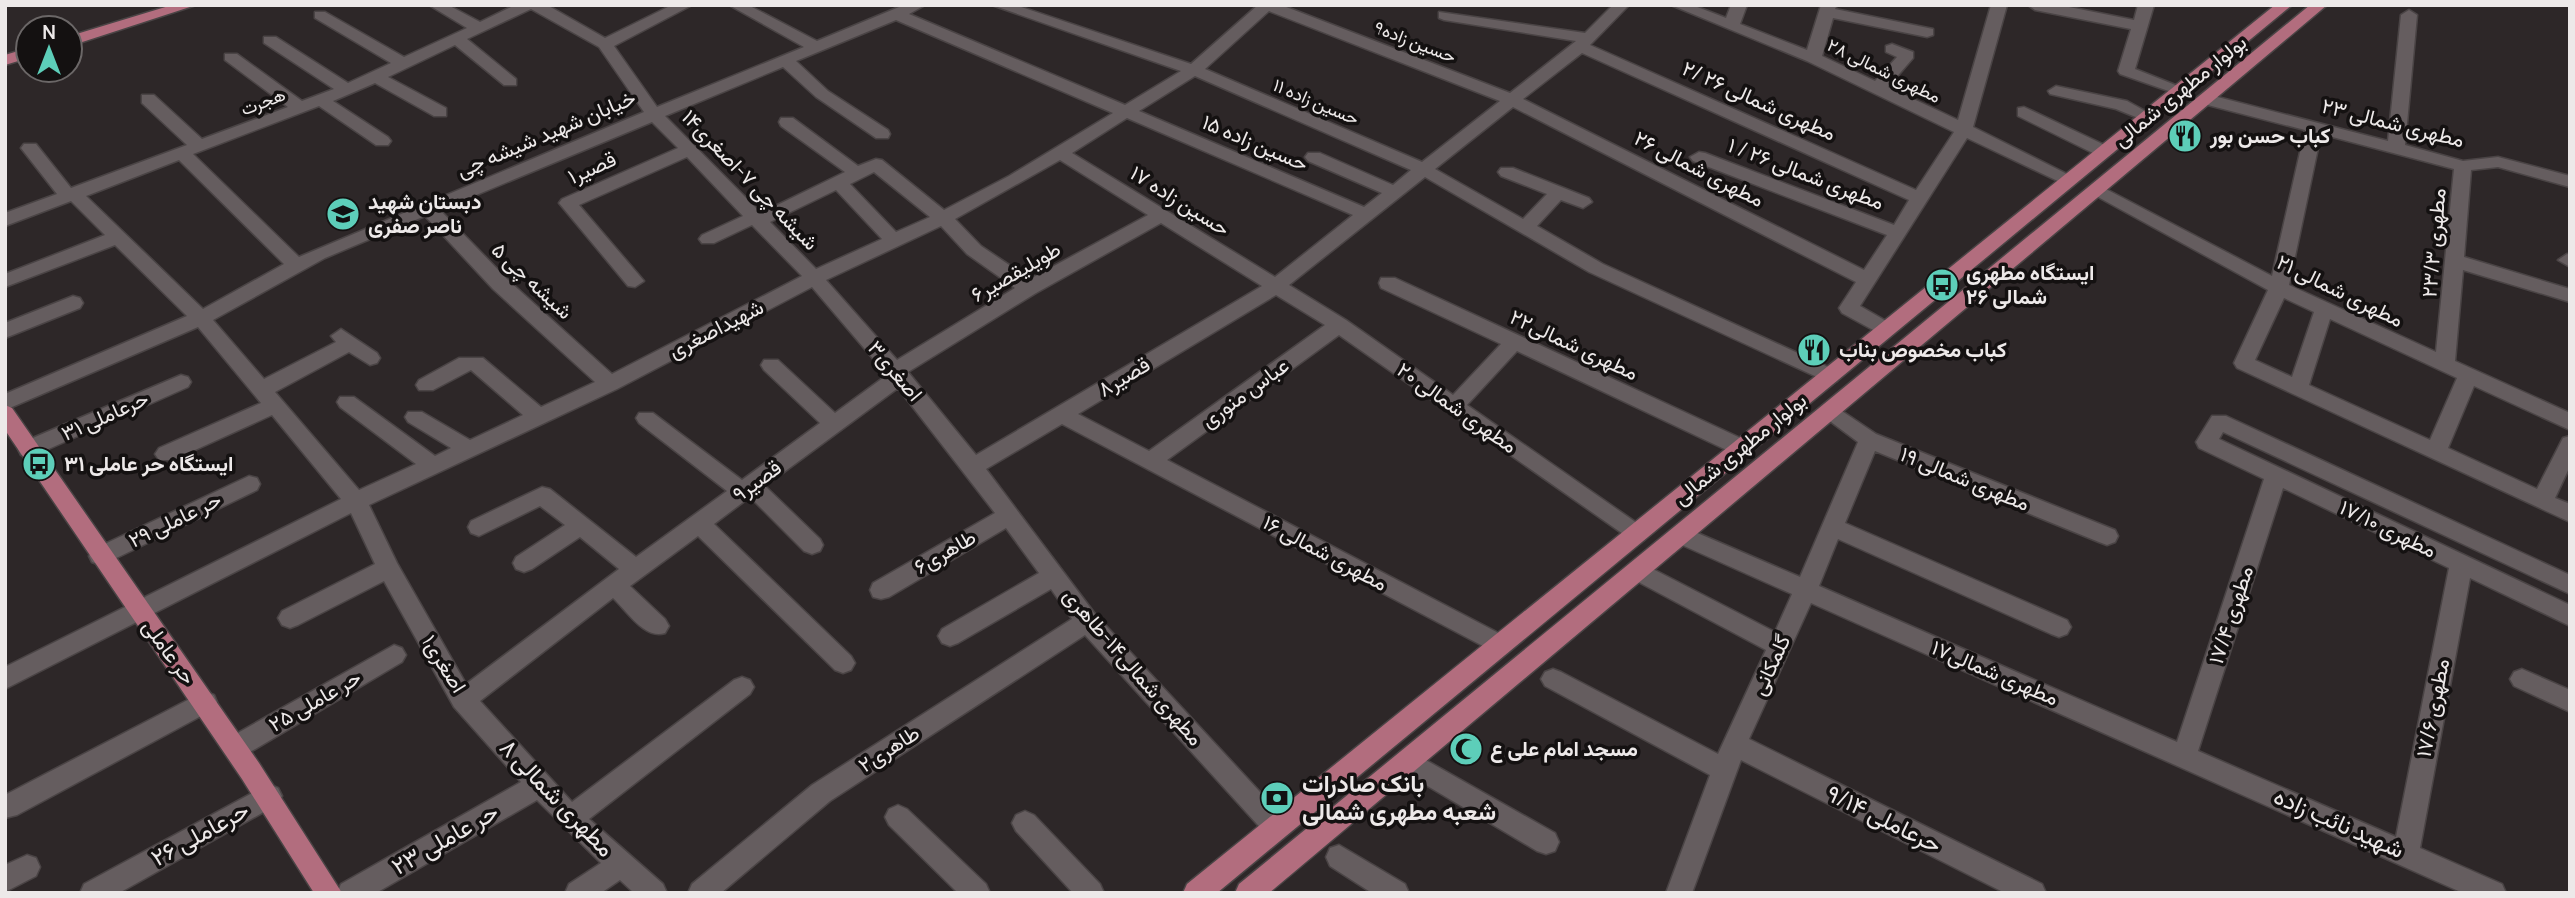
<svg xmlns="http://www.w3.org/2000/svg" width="2575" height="898" font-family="Manrope,Vazirmatn,sans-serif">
  <rect width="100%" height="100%" fill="#2d2728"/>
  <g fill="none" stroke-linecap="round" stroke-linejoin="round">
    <defs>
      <g id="minor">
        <path d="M429 5H448L480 22 515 5H547L605 38 672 5H692L614 46 657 107 804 47 729 5H748L817 41 904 5H925L909 14 1125 105 1181 71 992 5H1015L1191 64 1258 5H1281L1510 93 1576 41 1444 20 1439 18V12L1585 33 1613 5H1629L1590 45 1916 190 1954 132 1807 61 1671 5H1692L1726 18 1731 5H1747L1740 24 1807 50 1821 5H1837L1835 9 1933 29V35L1927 37 1833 18 1822 56 1875 81 1897 57 1886 52V46L1892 44 1913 52V58L1888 87 1958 120 1991 5H2007L1973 127 2079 180 2070 186 2064 184 1967 138 1860 306 1893 325 1896 330 1886 337 1842 313 1839 308 1856 282 1513 107 1435 169 1523 219 1547 194 1501 176 1498 172 1501 168H1513L1589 198 1592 202 1583 208 1561 200 1537 226 1603 264 1837 371 1840 376 1837 381 1830 383 1589 272 1425 177 1289 285 1346 320 1453 395 1501 344 1381 288 1379 283 1381 278H1395L1749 442 1752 448 1749 454H1735L1517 351 1467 405 1644 528 1647 534 1644 540 1636 543 1339 335 1167 460 1508 638 1512 645 1508 652 1500 655 1062 424 986 469 1095 614 1285 819 1289 827 1285 835 1276 839 1267 835 1085 635 830 801 721 893H688L692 884 812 785 1072 619 1051 589 958 643 950 646 942 643 938 636 942 629 1039 573 1006 528 889 597 881 599 873 597 870 590 873 583 995 513 898 388 765 486 820 539 823 545 820 551 812 554 804 551 750 497 714 524 851 656 855 663 851 670 843 673 835 670 698 536 630 586 665 619 669 626 665 633C645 640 627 611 613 598L480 701 572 802 734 680 742 677 750 680 754 687 750 694 589 819 663 884 667 893H634L620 880 601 893H565L569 884 601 863 537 800 376 893H337L341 884 521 782 454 707 384 581 298 625 290 628 282 625 278 618 282 611 375 564 351 513 5 689V667L341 499 272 415 173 460H159L155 454 159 448 261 403 198 327 5 410V394L187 316 115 245 5 287V274L105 235 71 201 5 226V213L57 194 21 148 24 144H36L71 188 187 145 142 103V95H154L202 139 288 107 225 60V54H237L302 101 334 89 264 43V37H276L348 83 391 63 315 18V12H325L404 57 467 28ZM531 9 599 47 644 112 299 257 193 154 319 106 376 145H388L391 141 388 137 333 101 375 83 434 116H446V108L388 77 455 45 504 85H516V79L467 39ZM1269 11 1500 101 1422 162 1205 69ZM896 20 1113 113 1009 176 944 210 882 160 876 159 858 166 793 118H781L779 122 781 126 845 172 761 213 665 116 783 67 816 97 876 138H888L890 134 888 130 828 91 796 61ZM1582 53 1909 200 1894 225 1705 153 1699 152 1690 157 1693 161 1887 235 1864 270 1523 99ZM1195 76 1411 170 1393 185 1320 153H1308L1305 157 1308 161 1382 193 1364 207 1139 111ZM1127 118 1353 215 1275 277 1072 153ZM652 122 678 148 562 199 559 203 628 286 635 287 644 281 579 205 687 157 743 216 702 235 699 239 702 243H714L752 225 802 276 612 374 507 279 440 210ZM179 160 284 264 203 309 86 196ZM1060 160 1148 215 1030 279 981 246 955 219ZM874 172 930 217 896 232 850 184ZM836 190 882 239 816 269 770 222ZM425 216 493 289 595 382 541 407 483 358H459L419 380 416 385 419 390H433L471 370 523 415 470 440 422 412H408L405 417 408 422 451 448 435 456 354 397H340L337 402 340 407 416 464 359 490 275 392 349 352 370 365 377 363 380 358 377 353 341 329 331 336 336 342 264 379 213 320 325 258ZM1161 223 1262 286 976 455 908 372 1036 293ZM941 226 967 254 1015 288 897 360 826 280ZM812 287 887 375 835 413 778 360H764L761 365 764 370 820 423 742 480 653 413H639L636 418 639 423 727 491 636 557 550 489 542 487 471 521 468 527 471 533 479 536 540 506 565 525 516 557 513 563 516 569 524 572 532 569 580 537 619 569 466 684 397 563 369 505 617 389ZM1276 295 1325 325 1149 451 1078 414Z"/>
        <path d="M2028 5H2059L2134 20 2138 5H2154L2135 69 2188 90 2180 95 2120 74 2118 71 2131 29 2035 10Z"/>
        <path d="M2409 10 2417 15 2405 145 2463 161 2498 157 2570 176V187L2498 167 2471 170 2464 257 2570 289V302L2463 270 2455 361 2570 413V430L2474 386 2448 448 2537 489 2563 438 2570 436V466L2555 498 2570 504V522L2237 368 2234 363 2268 290 2087 191 2090 187H2102L2272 276 2305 130 2200 103 2198 99 2206 94 2388 141 2401 15ZM2321 134 2454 169 2436 352 2289 285ZM2284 298 2314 312 2292 377 2255 360ZM2330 319 2457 378 2430 440 2309 385Z"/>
        <path d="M2056 86 2127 101 2156 117 2148 122 2116 109 2050 94 2048 91Z"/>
        <path d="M2024 107 2111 148 2114 152 2105 157 2099 156 2018 116V108Z"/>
        <path d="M2567 254 2570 255V267L2558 260Z"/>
        <path d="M73 296 80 298 83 303 80 308 5 338V323Z"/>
        <path d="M181 375 188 377 191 382 188 387 35 455H21L18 449 21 443Z"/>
        <path d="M1830 403 1876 434 2115 530 2118 536 2115 542 2107 545 2099 542 1875 451 1845 523 2067 620 2071 627 2067 634 2059 637 2051 634 1838 539 1819 586 2177 742 2264 479 2199 448 2196 442 2212 416H2226L2570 575V594L2223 432 2219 439 2570 605V626L2470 578 2420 848 2502 884 2506 893H2463L1811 603 1749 739 2042 884 2046 893H2005L1741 760 1692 893H1666L1710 775 1545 686 1541 679 1545 672 1553 669 1561 672 1718 754 1766 650 1629 577 1626 571 1629 565 1637 562 1645 565 1775 632 1792 594 1673 541 1670 535 1673 529 1681 526 1800 577 1858 442 1823 416 1820 411 1823 406ZM2283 488 2449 568 2396 837 2198 751Z"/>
        <path d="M249 476 257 478 260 484 257 490 108 562 100 565 92 562 89 556 92 550Z"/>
        <path d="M394 645 402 648 406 655 402 662 245 755 236 758 227 755 224 747 227 739Z"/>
        <path d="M2522 669 2570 690V712L2514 686 2510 679 2514 672Z"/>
        <path d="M205 691 214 695 217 702 214 709 17 815 5 818V795Z"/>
        <path d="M1408 750 1555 833 1559 842 1555 851 1546 854 1537 851 1399 769 1396 761 1399 753Z"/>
        <path d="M269 784 278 788 282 796 278 804 119 893H80L84 884Z"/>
        <path d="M898 805 907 809 986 884 990 893H958L889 825 885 817 889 809Z"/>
        <path d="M1025 811 1034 815 1100 884 1104 893H1073L1016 831 1012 823 1016 815Z"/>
        <path d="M1339 845 1405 884 1409 893H1372L1330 866 1326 857 1330 848Z"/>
        <path d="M27 855 36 858 40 867 36 876 5 892V865Z"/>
      </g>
      <g id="major">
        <path d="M172 5H196L70 46V36Z"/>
        <path d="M2275 5H2292L1217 893H1183L1187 884Z"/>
        <path d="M2310 5H2327L1269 893H1235L1239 884Z"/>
        <path d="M28 48V58L5 65V55Z"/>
        <path d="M5 405 12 408 259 763 342 893H314L242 779 5 430Z"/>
      </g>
    </defs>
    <use href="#minor" stroke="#4a4445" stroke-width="3"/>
    <use href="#major" stroke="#4a4445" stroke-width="3"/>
    <use href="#minor" fill="#655d5f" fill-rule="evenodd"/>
    <use href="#major" fill="#b26d7e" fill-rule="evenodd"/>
  </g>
  <defs>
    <symbol id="restaurant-disc" viewBox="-11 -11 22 22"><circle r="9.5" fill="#5dceb9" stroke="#141111"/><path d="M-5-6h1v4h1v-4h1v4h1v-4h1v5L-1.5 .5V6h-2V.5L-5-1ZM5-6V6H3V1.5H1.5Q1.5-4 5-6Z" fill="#111"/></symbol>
    <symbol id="school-disc" viewBox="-11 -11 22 22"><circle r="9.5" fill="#5dceb9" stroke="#141111"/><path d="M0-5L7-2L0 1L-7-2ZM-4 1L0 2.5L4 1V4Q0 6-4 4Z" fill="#111"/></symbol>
    <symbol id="bus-disc" viewBox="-11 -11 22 22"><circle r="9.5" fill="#5dceb9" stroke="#141111"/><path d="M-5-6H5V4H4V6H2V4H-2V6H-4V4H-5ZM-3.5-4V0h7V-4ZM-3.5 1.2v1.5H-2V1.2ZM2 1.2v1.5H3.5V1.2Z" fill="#111"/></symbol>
    <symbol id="mosque-disc" viewBox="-11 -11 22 22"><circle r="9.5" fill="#5dceb9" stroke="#141111"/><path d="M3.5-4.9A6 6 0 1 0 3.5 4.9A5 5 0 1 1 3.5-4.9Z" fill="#111"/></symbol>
    <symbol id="bank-disc" viewBox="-11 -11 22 22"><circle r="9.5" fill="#5dceb9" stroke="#141111"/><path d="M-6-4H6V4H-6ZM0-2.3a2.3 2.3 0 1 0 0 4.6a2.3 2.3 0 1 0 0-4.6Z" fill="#111"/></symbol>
  </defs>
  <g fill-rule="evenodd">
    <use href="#restaurant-disc" x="2166" y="117" width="38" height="38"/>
    <use href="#school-disc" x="324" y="195" width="38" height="38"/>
    <use href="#bus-disc" x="1923" y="266" width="38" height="38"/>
    <use href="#restaurant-disc" x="1795" y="331" width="38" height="38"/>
    <use href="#bus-disc" x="20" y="445" width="38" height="38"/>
    <use href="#mosque-disc" x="1447" y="730" width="38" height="38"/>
    <use href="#bank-disc" x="1258" y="779" width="38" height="38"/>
  </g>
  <g text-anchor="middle" stroke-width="7" stroke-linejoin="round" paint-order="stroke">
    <g font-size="18" fill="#ede9e9" stroke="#141111">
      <text transform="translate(1415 42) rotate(21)" y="6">حسین زاده۹</text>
      <text transform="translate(1884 71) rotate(26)" y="6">مطهری شمالی ۲۸</text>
      <text transform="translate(263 102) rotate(-21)" y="6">هجرت</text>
      <text transform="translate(1316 102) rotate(23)" y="6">حسین زاده ۱۱</text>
    </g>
    <g font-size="21" fill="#ede9e9" stroke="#141111">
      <text transform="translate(2180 91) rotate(-39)" y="7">بولوار مطهری شمالی</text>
      <text transform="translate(1759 101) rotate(24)" y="7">مطهری شمالی ۲۶ /۲</text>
      <text transform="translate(2393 123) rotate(14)" y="7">مطهری شمالی ۲۳</text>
      <text transform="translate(546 134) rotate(-23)" y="7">خیابان شهید شیشه چی</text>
      <text transform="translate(1255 143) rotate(23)" y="7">حسین زاده ۱۵</text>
      <text transform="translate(592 168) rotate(-24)" y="7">قصیر۱</text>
      <text transform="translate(1699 169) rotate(27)" y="7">مطهری شمالی ۲۶</text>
      <text transform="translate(1806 174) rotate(21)" y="7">مطهری شمالی ۲۶ / ۱</text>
      <text transform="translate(750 180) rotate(46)" y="7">شیشه چی ۷-اصغری۱۴</text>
      <text transform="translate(1180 201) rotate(32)" y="7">حسین زاده ۱۷</text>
      <text transform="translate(2434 243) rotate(-85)" y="7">مطهری ۲۳/۳</text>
      <text transform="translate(1016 272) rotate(-30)" y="7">طویلیقصیر۶</text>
      <text transform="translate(532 281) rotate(43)" y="7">شیشه چی ۵</text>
      <text transform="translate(2340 291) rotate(26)" y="7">مطهری شمالی ۲۱</text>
      <text transform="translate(716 329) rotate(-27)" y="7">شهیداصغری</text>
      <text transform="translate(1574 345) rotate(25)" y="7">مطهری شمالی۲۲</text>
      <text transform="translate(895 371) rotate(50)" y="7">اصغری۳</text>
      <text transform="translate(1124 377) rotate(-31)" y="7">قصیر۸</text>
      <text transform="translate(1245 393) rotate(-36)" y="7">عباس منوری</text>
      <text transform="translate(1457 408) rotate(35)" y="7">مطهری شمالی ۲۰</text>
      <text transform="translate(105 416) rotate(-24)" y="7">حرعاملی ۳۱</text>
      <text transform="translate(1740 449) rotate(-39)" y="7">بولوار مطهری شمالی</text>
      <text transform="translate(1965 479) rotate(22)" y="7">مطهری شمالی ۱۹</text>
      <text transform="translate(757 481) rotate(-36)" y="7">قصیر۹</text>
      <text transform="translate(175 520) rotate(-26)" y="7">حر عاملی ۲۹</text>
      <text transform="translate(2388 529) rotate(26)" y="7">مطهری ۱۷/۱۰</text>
      <text transform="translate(945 552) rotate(-30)" y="7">طاهری۶</text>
      <text transform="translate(1325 553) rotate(28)" y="7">مطهری شمالی ۱۶</text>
      <text transform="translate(2231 615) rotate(-72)" y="7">مطهری ۱۷/۴</text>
      <text transform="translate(169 652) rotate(54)" y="7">حر عاملی</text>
      <text transform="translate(444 664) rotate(58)" y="7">اصغری۱</text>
      <text transform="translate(1771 665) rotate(-65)" y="7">گلمکانی</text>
      <text transform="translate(1133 667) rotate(49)" y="7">مطهری شمالی۱۴-طاهری</text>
      <text transform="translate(1995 673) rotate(23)" y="7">مطهری شمالی۱۷</text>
      <text transform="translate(315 701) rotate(-30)" y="7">حر عاملی ۲۵</text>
      <text transform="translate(2433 708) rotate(-79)" y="7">مطهری ۱۷/۶</text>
      <text transform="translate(889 749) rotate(-33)" y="7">طاهری۲</text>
    </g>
    <g font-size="21" font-weight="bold" fill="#ede9e9" stroke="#141111" text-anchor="start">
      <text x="2210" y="143">كباب حسن بور</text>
      <text x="368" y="209">دبستان شهید<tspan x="368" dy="24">ناصر صفری</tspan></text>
      <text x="1966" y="280">ایستگاه مطهری<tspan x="1966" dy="24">شمالی ۲۶</tspan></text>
      <text x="1839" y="357">كباب مخصوص بناب</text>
      <text x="64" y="471">ایستگاه حر عاملی ۳۱</text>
      <text x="1490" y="756">مسجد امام علی ع</text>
    </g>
    <g font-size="24" font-weight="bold" fill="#ede9e9" stroke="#141111" text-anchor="start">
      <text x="1302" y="792">بانک صادرات<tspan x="1302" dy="28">شعبه مطهری شمالی</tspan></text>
    </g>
    <g font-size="24" fill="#ede9e9" stroke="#141111">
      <text transform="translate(557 798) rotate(46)" y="8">مطهری شمالی ۸</text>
      <text transform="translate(1884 819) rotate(26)" y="8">حرعاملی ۹/۱۴</text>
      <text transform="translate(2339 823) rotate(24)" y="8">شهید نائب زاده</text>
      <text transform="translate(200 834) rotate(-29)" y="8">حرعاملی ۲۶</text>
      <text transform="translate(445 839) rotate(-30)" y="8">حر عاملی ۲۳</text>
    </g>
  </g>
  <rect width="2575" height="898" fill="none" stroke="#ede9e9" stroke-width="14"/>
  <g transform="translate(49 49)"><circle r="33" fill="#141111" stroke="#6b6767" stroke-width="2"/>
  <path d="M0-5L12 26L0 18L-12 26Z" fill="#5dceb9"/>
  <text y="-10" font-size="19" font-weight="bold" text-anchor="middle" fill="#ede9e9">N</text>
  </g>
</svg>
